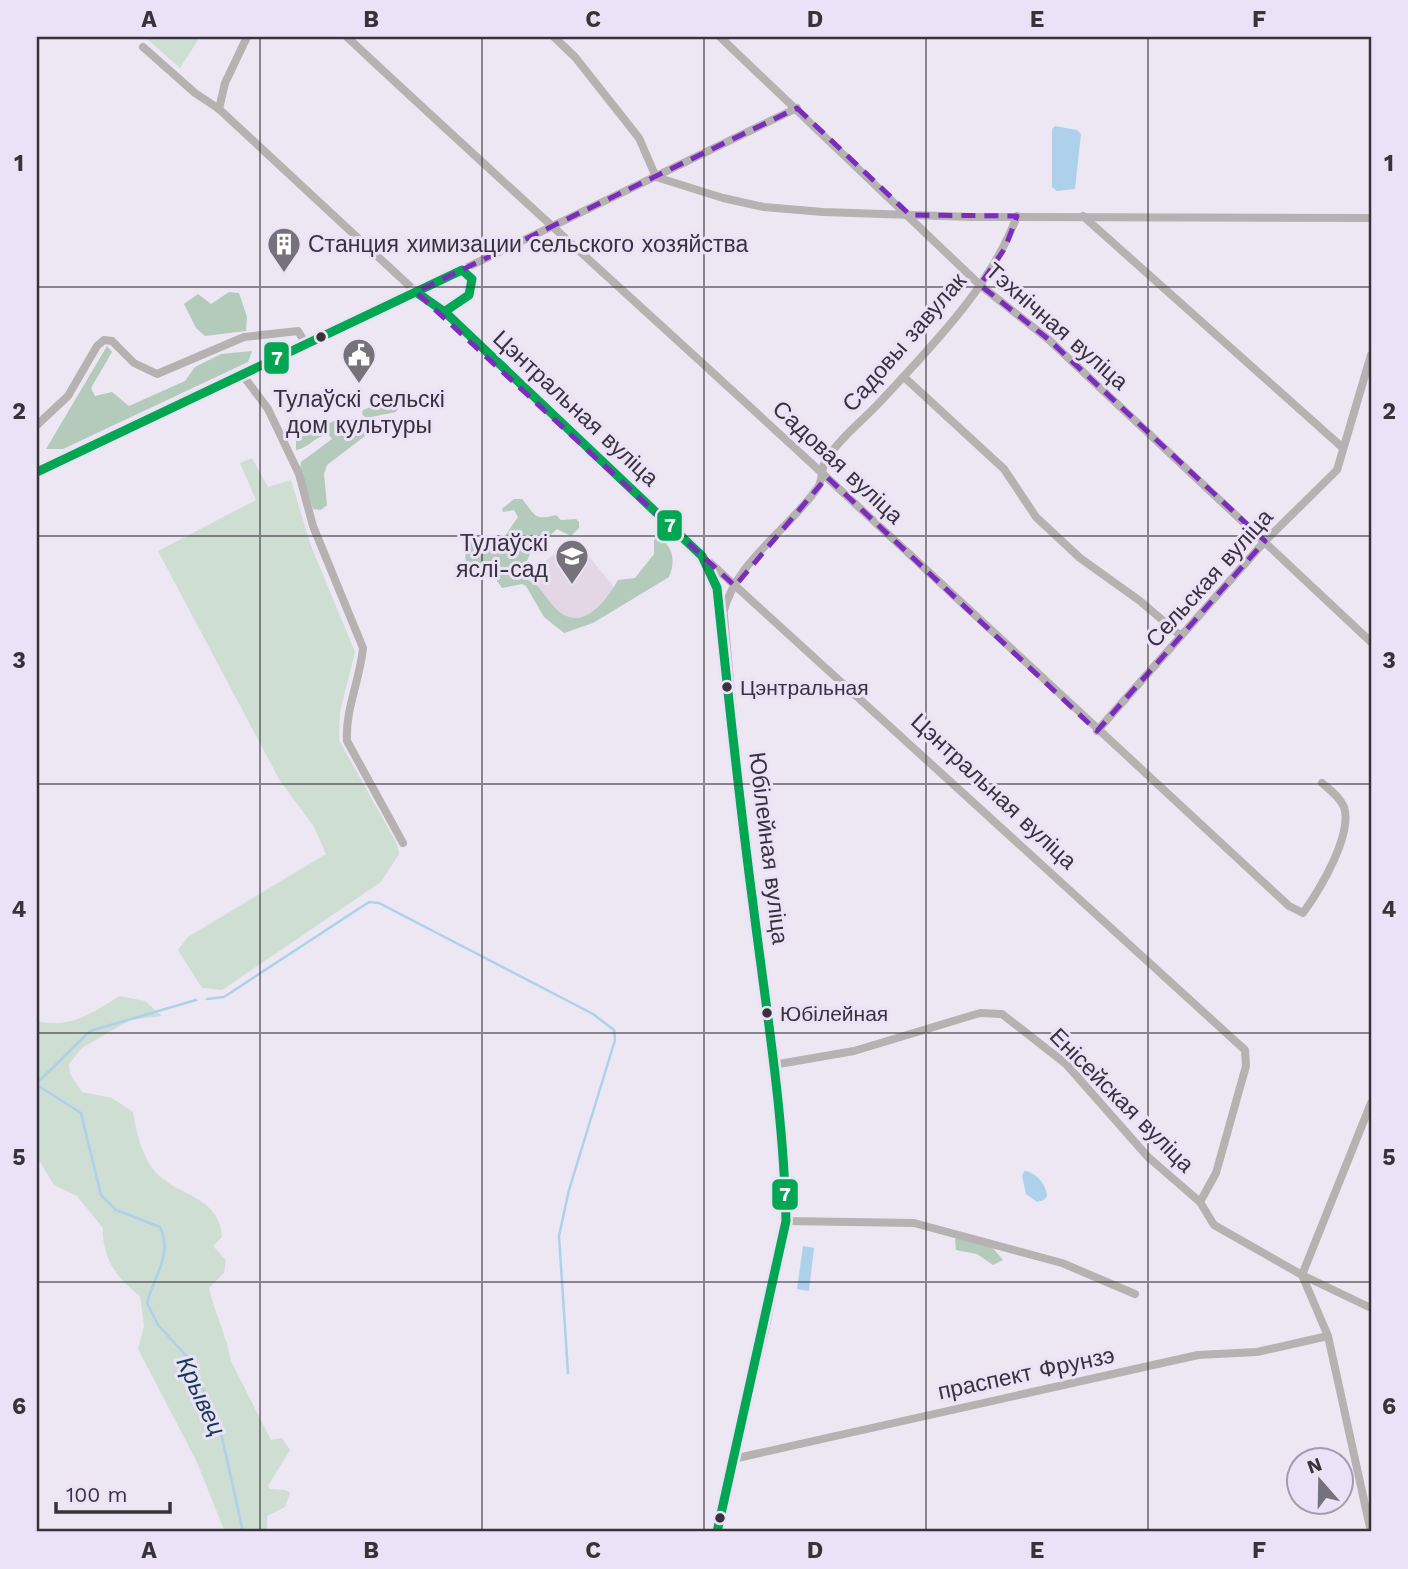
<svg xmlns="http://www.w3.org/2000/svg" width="1408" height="1569" font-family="'Work Sans',sans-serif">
  <rect width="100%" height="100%" fill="#ece7f2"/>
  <path fill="#e3d7e5" d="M575 539 621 596 564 633 525 576Z"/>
  <g fill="#ceded3">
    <path d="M145 37H200L180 68Z"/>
    <path d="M252 458 268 487 291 480 311 546 355 652 340 712 339 740 397 844 399 854 381 882 222 990 202 988 178 950 188 937 326 854 314 827 279 779 158 551 256 500 240 463Z"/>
    <path d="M119 996 145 1001 162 1016 130 1020 82 1048 69 1064 70 1074 82 1092 112 1098 133 1112C137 1136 143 1163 163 1179 187 1197 220 1201 222 1237L213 1246 226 1260 224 1273 209 1288C214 1311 228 1340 231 1361L271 1440 282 1438 290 1450 268 1486 270 1489 286 1490 290 1493 285 1507 267 1516V1532H225L196 1460 138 1349 144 1326 140 1296C116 1278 102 1257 103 1228L77 1196 54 1185 37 1157V1021C70 1029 93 1013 119 996Z"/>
  </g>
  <g fill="#b4caba">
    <path d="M229 292 239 293 247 317 246 331 205 336 196 328 184 304 198 294 211 304Z"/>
    <path d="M107 346 112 352 91 388 95 396 112 392 129 406 185 381 195 367 221 354 252 351 248 362 63 449H46Z"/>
    <path d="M389 399 398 400 400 406 396 412 366 418 362 414 363 410Z"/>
    <path d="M357 419 365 429V436L327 465 324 474 327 505 321 510 313 509 300 471 301 462 332 439 329 435C314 436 309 448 296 450V439L336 420Z"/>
    <path d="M514 499H522C536 515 533 521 556 515L561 520 576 519 579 522V528L571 536 557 529 530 554 521 575C526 581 533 581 538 587 545 594 549 602 556 609 582 634 606 601 618 580L635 578 654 554V540L657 537C673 544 676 561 669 577L593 623 564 633 544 617 526 586 522 584 502 588 486 565 466 564C465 551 463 544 476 537L484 546 502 540 518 517 514 510 503 512 502 509Z"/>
    <path d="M962 1236 991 1246 1003 1260 993 1265 977 1254 956 1250 955 1239Z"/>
  </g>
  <g fill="#aed1eb">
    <path d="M1055 126 1077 130 1081 134 1075 189 1057 191 1052 187V129Z"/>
    <path d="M1024 1171C1036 1172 1046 1184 1047 1196L1044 1200 1037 1202 1026 1194 1022 1176Z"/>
    <path d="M803 1246 814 1248 809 1291 797 1289Z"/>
  </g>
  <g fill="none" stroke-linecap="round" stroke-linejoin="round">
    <g stroke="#aed1eb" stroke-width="2.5">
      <path d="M207 999 224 997 369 902 379 903 593 1014 614 1030 615 1040 569 1190 559 1236 568 1373"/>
      <path d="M37 1083 90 1031 196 1000"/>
      <path d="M37 1085 81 1113 101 1195 116 1210 160 1227C173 1256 154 1275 147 1303L158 1325 191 1361 220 1428 243 1532"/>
    </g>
    <g stroke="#b5b2b1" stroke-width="8">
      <path d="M347 37C504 184 664 327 822 473 978 617 1133 763 1289 906L1303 913C1319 891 1353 835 1344 807 1340 797 1330 790 1322 783"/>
      <path d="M554 37 575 57 639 138 656 177"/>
      <path d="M720 37 980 285 1048 339 1371 642"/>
      <path d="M143 47 195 93 219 109 416 292 797 108"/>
      <path d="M219 109 225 83 247 37"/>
      <path d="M656 177 723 198 764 207 823 212 971 217 1371 218"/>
      <path d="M1083 216 1343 448"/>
      <path d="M242 374 268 409 299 474 313 526 363 648C360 680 345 710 347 741L403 843"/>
      <path d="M904 377 1004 469 1036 517 1080 558 1140 601 1181 636"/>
      <path d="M37 425 68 396 97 346 104 340 112 341 134 363 157 374 244 337 298 331 306 344"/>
      <path d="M707 560 1245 1050 1246 1066 1216 1173 1200 1202"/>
      <path d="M723 614C735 561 789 530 818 487 823 480 821 470 825 462 835 443 864 419 879 403 930 348 991 287 1017 216"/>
      <path d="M1097 731 1265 541 1337 470 1371 355"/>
      <path d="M773 1065 854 1051 980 1013 1002 1014 1066 1064 1148 1157 1200 1202 1214 1225 1302 1275 1371 1308"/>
      <path d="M786 1221 914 1223 1062 1263 1135 1294"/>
      <path d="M1302 1275 1328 1336 1371 1532"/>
      <path d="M1302 1275 1371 1103"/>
      <path d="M733 1459 1198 1355 1257 1352 1328 1336"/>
    </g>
    <path stroke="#aeabac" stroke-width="10" d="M37 472 416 292 446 313 702 556 714 577 723 616 742 822 761 958 785 1174 786 1221 767 1317 717 1532"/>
    <defs>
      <g id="bus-1">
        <path d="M416 292 446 313 702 556 717 588C728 694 739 799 753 904 766 1009 784 1115 786 1221L717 1532"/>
        <path d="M37 472 462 270 472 279 469 295 444 312"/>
      </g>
    </defs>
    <use href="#bus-1" stroke="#ebe2f7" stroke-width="14"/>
    <use href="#bus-1" stroke="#00a651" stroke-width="9"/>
  </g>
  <path fill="none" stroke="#7b2cbf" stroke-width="5" stroke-dasharray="14 9" stroke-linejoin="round" d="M797 108 910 215 1017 216 1005 248 980 285 1048 339 1265 541 1097 731 827 477 735 586 416 292Z"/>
  <path fill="none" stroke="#37333b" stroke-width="2" stroke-opacity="0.55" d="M260 37V1532M482 37V1532M704 37V1532M926 37V1532M1148 37V1532M37 287H1371M37 536H1371M37 784H1371M37 1033H1371M37 1282H1371"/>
  <defs>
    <symbol id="building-pin" viewBox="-11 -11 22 30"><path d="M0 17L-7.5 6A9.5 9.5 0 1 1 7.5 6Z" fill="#76727b" stroke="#ebe2f7"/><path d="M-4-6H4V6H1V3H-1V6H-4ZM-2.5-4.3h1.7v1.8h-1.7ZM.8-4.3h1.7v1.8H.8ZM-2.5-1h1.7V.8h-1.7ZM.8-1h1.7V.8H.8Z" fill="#fff"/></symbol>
    <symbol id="civic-pin" viewBox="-11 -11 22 30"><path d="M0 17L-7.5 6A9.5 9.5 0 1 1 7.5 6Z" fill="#76727b" stroke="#ebe2f7"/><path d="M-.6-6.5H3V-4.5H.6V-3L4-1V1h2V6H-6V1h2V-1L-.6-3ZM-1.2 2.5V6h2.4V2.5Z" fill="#fff"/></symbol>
    <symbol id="school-pin" viewBox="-11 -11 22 30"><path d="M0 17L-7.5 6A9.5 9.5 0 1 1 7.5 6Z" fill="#76727b" stroke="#ebe2f7"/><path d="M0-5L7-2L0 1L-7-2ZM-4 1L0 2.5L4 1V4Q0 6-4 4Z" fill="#fff"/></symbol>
  </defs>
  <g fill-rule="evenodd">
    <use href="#building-pin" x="265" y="225" width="38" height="52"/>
    <use href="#civic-pin" x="340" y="336" width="38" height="52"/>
    <use href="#school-pin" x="553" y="537" width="38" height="52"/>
  </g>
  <g fill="#37333b" stroke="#ebe2f7" stroke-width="2.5">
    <circle cx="321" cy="337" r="6"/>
    <circle cx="727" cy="687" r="6"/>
    <circle cx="767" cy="1013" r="6"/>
    <circle cx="720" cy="1518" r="6"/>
  </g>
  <g text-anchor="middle" stroke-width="6" stroke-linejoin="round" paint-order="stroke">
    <g font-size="21" fill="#37333b" stroke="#ebe2f7" text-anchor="start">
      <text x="740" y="695">Цэнтральная</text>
      <text x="780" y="1021">Юбілейная</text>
    </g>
    <g font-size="23" fill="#37333b" stroke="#ebe2f7" text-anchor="start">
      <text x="308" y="252">Станция химизации сельского хозяйства</text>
      <text x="359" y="407" text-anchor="middle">Тулаўскі сельскі<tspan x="359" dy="26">дом культуры</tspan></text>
      <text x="548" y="551" text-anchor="end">Тулаўскі<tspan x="548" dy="26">яслі-сад</tspan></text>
    </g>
    <g font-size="23" fill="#37333b" stroke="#ebe2f7">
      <text transform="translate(1057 326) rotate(41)" y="8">Тэхнічная вуліца</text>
      <text transform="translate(904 342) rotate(-49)" y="8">Садовы завулак</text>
      <text transform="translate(576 408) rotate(43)" y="8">Цэнтральная вуліца</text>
      <text transform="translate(838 462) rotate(43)" y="8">Садовая вуліца</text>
      <text transform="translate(1209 578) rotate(-48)" y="8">Сельская вуліца</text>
      <text transform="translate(994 791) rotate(43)" y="8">Цэнтральная вуліца</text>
      <text transform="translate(769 848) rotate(83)" y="8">Юбілейная вуліца</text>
      <text transform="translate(1122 1100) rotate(45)" y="8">Енісейская вуліца</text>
      <text transform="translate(1026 1373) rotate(-12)" y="8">праспект Фрунзэ</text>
    </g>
    <g font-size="24" font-style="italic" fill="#133d54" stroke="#ebe2f7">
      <text transform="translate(201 1396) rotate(65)" y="8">Крывец</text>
    </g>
  </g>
  <g stroke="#ebe2f7" stroke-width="2.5">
    <rect x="263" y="341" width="27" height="34" rx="7" fill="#00a651"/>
    <rect x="656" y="509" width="27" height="33" rx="7" fill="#00a651"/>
    <rect x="771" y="1178" width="28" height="33" rx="7" fill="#00a651"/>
  </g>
  <g font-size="19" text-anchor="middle" font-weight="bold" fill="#fff">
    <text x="277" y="365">7</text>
    <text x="670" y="532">7</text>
    <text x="785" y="1201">7</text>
  </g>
  <rect width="1408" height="1569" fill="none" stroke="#ebe2f7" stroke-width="77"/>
  <g transform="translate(1320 1481) rotate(340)"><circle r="33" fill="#ebe2f7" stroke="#a39cac" stroke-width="2"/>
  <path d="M0-5L12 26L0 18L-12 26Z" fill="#76727b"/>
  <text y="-10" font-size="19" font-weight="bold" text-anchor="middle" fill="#37333b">N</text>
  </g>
  <path d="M56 1502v10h114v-10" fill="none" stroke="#37333b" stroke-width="3.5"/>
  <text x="66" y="1502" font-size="21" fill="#37333b" stroke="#ebe2f7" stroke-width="5" paint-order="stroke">100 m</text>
  <rect x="38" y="38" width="1332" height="1492" fill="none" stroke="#37333b" stroke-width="2.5"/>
  <g font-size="23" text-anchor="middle" font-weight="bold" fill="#37333b">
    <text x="149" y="27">A</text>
    <text x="371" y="27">B</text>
    <text x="593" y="27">C</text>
    <text x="815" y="27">D</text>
    <text x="1037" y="27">E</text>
    <text x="1259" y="27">F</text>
    <text x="19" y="171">1</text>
    <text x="1389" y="171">1</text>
    <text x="19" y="419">2</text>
    <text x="1389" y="419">2</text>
    <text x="19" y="668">3</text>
    <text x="1389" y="668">3</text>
    <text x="19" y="917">4</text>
    <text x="1389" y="917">4</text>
    <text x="19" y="1165">5</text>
    <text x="1389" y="1165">5</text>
    <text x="19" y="1414">6</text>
    <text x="1389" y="1414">6</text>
    <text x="149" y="1558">A</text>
    <text x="371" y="1558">B</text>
    <text x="593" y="1558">C</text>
    <text x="815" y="1558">D</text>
    <text x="1037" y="1558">E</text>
    <text x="1259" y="1558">F</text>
  </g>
</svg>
